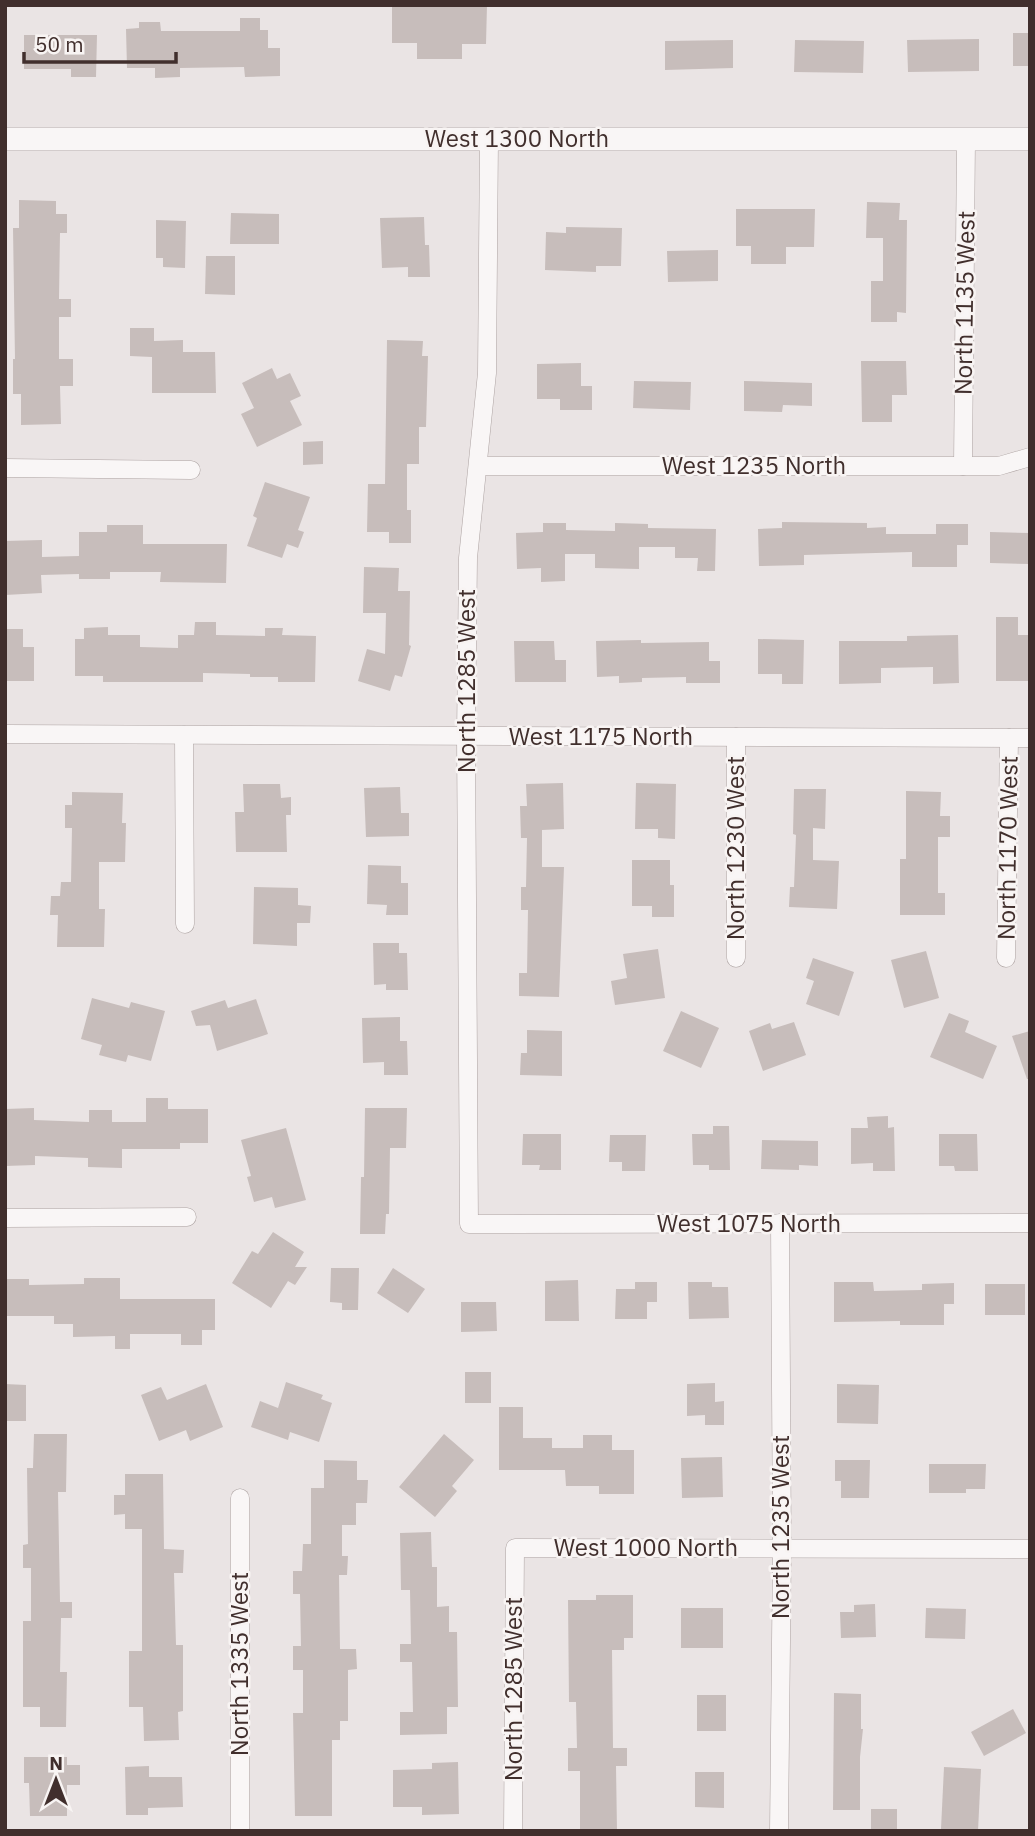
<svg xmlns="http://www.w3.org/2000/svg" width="1035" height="1836" font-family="'IBM Plex Sans',sans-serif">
  <rect width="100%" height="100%" fill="#eae4e4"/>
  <g fill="#c7bdbb">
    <path d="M392 5H487L486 44H462V59H417V43H392Z"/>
    <path d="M240 18H260V30H268V48H280V76L245 77 244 67 180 68V77L155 78V68H127L126 29 139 28V22H160L161 31H240Z"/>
    <rect x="1013" y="33" width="17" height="33"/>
    <path d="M24 35H97L96 77H71V69H24Z"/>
    <path d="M979 39V71L908 72 907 40Z"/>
    <path d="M733 40V68L665 70V41Z"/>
    <path d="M795 40 864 41 863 73 794 72Z"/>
    <path d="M19 200 56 201V214H67V233H60L59 299H71V317H59V359H73V386H60L61 424 21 425V394H13V359H15L13 228H19Z"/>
    <path d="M867 202 900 203 899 220H907L906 313 897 312V322H871V281H883V238H866Z"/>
    <path d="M736 209H815L814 247H786V264H751V246H736Z"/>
    <path d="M231 213 279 214V244H230Z"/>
    <path d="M424 217 425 245H429L430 277H408V267L382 268 380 218Z"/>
    <path d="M156 220 186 221 185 268 163 267V258H156Z"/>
    <path d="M566 227 622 228 621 266H596V272L545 270 546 232 566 233Z"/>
    <path d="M718 250V281L668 282 667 251Z"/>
    <path d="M206 256H235V295L205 294Z"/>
    <path d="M130 328H154V341L183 340V352H215L216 393H152V357L130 356Z"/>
    <path d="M387 340 423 341 422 356H428L426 427H419V464H407V510H411V543H389V532H367L368 484H385Z"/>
    <path d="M861 361H906L907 395H892V422H862Z"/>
    <path d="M581 363V386H592V410H560V399H537V364Z"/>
    <path d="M272 368 277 379 290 373 301 396 290 401 302 425 257 447 241 414 254 408 242 383Z"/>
    <path d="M634 381 691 382 690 410 633 408Z"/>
    <path d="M744 381 812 383V406L783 405 782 412 744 411Z"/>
    <path d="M323 441V464L303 465V442Z"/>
    <path d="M265 482 310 497 298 530 304 532 298 548 287 544 282 558 247 546 257 518 253 516Z"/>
    <path d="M782 522 867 523V528L886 527V534H936V524H968V545H957V567H912V552L804 555V565L759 566 758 529 782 528Z"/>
    <path d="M543 523H566V530L615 531V523L648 524V528L716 529 715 571H697L698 558H675V547H639V569L595 568V554H565V581L541 582V568L517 569 516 533 543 532Z"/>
    <path d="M107 525H143V544H227L226 583 160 582 161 572H110V579H79V574L41 575 42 593 5 595V541L42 540V557L79 556V532H107Z"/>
    <path d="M990 532 1030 533V564L990 563Z"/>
    <path d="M364 567 399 568 398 591H410L409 645 411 646 402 677 395 675 390 691 358 681 367 649 385 654 386 613H363Z"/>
    <path d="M996 617H1018V635H1030V681H996Z"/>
    <path d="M195 622H216V635L265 636V628H283L282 635 316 636 315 682H278V677H250V674L203 673V682H103V676H75V639H84V628L108 627V635H140V647L178 648V635H194Z"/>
    <path d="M5 629H23V647H34V681H5Z"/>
    <path d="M958 635 959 683 933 684V667L881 668V683L839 684V641H907V636Z"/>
    <path d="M758 639 804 640 803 684H782V674H758Z"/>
    <path d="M641 640V643L709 642V661H720V683H686V677L642 678V682L619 683V676L597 677 596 641Z"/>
    <path d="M514 641H554L555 660H566V682H515Z"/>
    <path d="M563 783 564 829 542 830V867H564L559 997 519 996V973H527L528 910H521V887H526L527 838H521L520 806H527L526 784Z"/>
    <path d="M636 783 676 784 675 839 658 838V829H635Z"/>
    <path d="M243 784H280L281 798 291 797V815H286L287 852H236L235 812H244Z"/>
    <path d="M400 787 401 813H409V836L366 837 364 788Z"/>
    <path d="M794 789H826L825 829 813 828V860L839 861 837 909 789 907 790 887H794L796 835 793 834Z"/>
    <path d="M906 791 941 792 940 816H950V837H938V893H945V915H900V859H906Z"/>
    <path d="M72 792 123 793 122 823H126L125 862H99V909H105L104 947H57L58 915H50L51 896H60L61 882H71L72 828H65V805H72Z"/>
    <path d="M632 860H670V885H674V917H652V906H632Z"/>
    <path d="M368 865 401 866V883H408V915H386L387 905 367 904Z"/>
    <path d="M254 887 298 888V905L311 906 310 923H297V946L253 944Z"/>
    <path d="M373 943H399V953H407L408 990H386V984L374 985Z"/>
    <path d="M658 949 665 998 615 1005 611 981 627 978 623 954Z"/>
    <path d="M926 951 939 998 904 1008 891 960Z"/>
    <path d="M813 958 854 972 839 1016 806 1004 814 981 806 978Z"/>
    <path d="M92 998 129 1008 131 1002 165 1011 151 1061 128 1055 126 1062 99 1055 102 1045 81 1039Z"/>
    <path d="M256 999 268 1034 217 1051 210 1025 196 1026 191 1011 225 1000 228 1008Z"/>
    <path d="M681 1011 719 1028 701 1068 663 1051Z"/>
    <path d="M949 1013 969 1021 965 1032 997 1046 983 1079 930 1057Z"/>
    <path d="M400 1017V1041H407L408 1075H384V1062L363 1063 362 1018Z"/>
    <path d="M794 1022 806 1055 763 1071 749 1031 770 1023 772 1029Z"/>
    <path d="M527 1030 562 1031V1076L520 1075 521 1053H527Z"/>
    <path d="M1030 1031V1079H1027L1012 1036Z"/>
    <path d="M146 1098H168V1109H208V1143H180V1149H122V1168L88 1167V1158L35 1156V1165L5 1166V1109L34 1108V1120L89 1122V1110H112V1122H146Z"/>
    <path d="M365 1108H407L406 1148H390L389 1214H386L385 1234H360L361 1177H364Z"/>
    <path d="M888 1116V1128L894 1127 895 1171H873V1163L851 1164V1128H868L867 1117Z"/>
    <path d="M713 1126H729L730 1170H709V1165H693L692 1134H713Z"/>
    <path d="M286 1128 306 1200 275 1208 272 1197 254 1202 247 1177 251 1176 241 1140Z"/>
    <path d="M523 1134H561V1170H539L540 1165H522Z"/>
    <path d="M939 1134H977L978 1171H955L954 1166H939Z"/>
    <path d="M610 1135H646L645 1171H622V1162H609Z"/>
    <path d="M762 1140 818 1141V1166L799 1165V1170L761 1169Z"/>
    <path d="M273 1232 304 1252 295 1267H307L295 1285 288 1281 271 1308 232 1283 252 1251 258 1254Z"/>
    <path d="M331 1268H359L358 1310H342V1303L330 1302Z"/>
    <path d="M393 1268 425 1289 408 1313 377 1293Z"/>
    <path d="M84 1278H120V1299H215V1330H202V1345H181V1334H130V1349H115V1336L73 1337V1324H54V1316H5V1279H29V1285L84 1284Z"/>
    <path d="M578 1280 579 1321H545V1281Z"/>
    <path d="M635 1282H657V1302H647V1319H615L616 1289H635Z"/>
    <path d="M688 1282H712V1287H728L729 1318 689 1319Z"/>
    <path d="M834 1282H873L874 1291 922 1290V1284L954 1283V1304H944V1325H900V1321L834 1322Z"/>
    <rect x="985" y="1284" width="40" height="31"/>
    <path d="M461 1302H496L497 1331 461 1332Z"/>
    <rect x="465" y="1372" width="26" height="31"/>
    <path d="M286 1382 323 1395 321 1399 332 1403 319 1442 290 1432 288 1440 251 1427 260 1401 278 1408Z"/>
    <path d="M715 1383V1402L724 1401V1425H705V1415L687 1416V1384Z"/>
    <path d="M5 1384 26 1385V1421H5Z"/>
    <path d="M206 1384 223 1427 190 1441 186 1430 159 1441 141 1395 161 1387 167 1400Z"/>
    <path d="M837 1384 879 1385 878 1424 837 1423Z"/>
    <path d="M499 1407H523V1438H552V1448H583V1435H612V1450H634V1494H599V1486H566L565 1470H499Z"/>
    <path d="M34 1434H67L66 1492H58L60 1602H72V1618H61L60 1672H67L66 1727H40V1707H23V1621H31V1568H23V1545L28 1544 27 1468H33Z"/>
    <path d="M444 1434 474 1460 452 1486 457 1491 435 1517 399 1487Z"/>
    <path d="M722 1457 723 1497 682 1498 681 1458Z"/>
    <path d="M324 1460 357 1461V1480H368L367 1503H356V1525H342V1556H348L347 1575H339L340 1649H356L357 1669 348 1670V1721H340V1740H332V1816H295L293 1713H303V1670H293V1646H301L300 1594H293V1571H302L303 1544H311V1488H324Z"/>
    <path d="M835 1460H870L869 1498H841V1481H835Z"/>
    <path d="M929 1464H986L985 1489H966V1493H929Z"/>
    <path d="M125 1474H163L164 1549 184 1550 183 1573H174L176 1645H183V1711L178 1712 179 1740 144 1741 143 1707H129V1651H142V1529H125V1514L114 1515V1495H125Z"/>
    <path d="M431 1532 432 1567H437V1607L449 1606V1632H457L458 1707H447V1734L400 1735V1712H413L412 1662H400V1644H411L410 1590H401L400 1533Z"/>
    <path d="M596 1595H633V1638H624V1650H612L613 1748H627V1766H616L617 1831H580V1771H568V1748H577L576 1702H569L568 1600H596Z"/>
    <path d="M875 1604 876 1637 841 1638 840 1612H854V1605Z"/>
    <rect x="681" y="1608" width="42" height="40"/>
    <path d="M926 1608 966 1609 965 1639 925 1638Z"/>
    <path d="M834 1693 861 1694V1729H863L860 1757V1810H833Z"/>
    <rect x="697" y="1695" width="29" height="36"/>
    <path d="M1013 1709 1026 1733 984 1756 971 1732Z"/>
    <path d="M24 1757H67V1765H80V1785H67V1816H30L29 1783H24Z"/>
    <path d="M458 1762 459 1814 422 1815V1807H393V1770L432 1769V1763Z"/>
    <path d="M149 1766V1777H182L183 1807 148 1808V1815H126L125 1767Z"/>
    <path d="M944 1767 981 1769 978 1831 941 1829Z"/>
    <path d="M695 1772H724V1808L695 1807Z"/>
    <rect x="871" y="1809" width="26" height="22"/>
  </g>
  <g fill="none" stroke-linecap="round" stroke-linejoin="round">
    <defs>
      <g id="minor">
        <path d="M489 139 487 373 468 558 466 736 469 1224 1030 1223"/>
        <path d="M478 466H999L1030 457"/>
        <path d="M963 466 966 139"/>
        <path d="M5 468 191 470"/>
        <path d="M5 734 1030 738"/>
        <path d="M184 735 185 924"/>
        <path d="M736 958V737"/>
        <path d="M1006 958 1009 738"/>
        <path d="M5 1218 187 1217"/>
        <path d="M240 1831V1498"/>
        <path d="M513 1831 515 1548 1030 1549"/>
        <path d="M779 1831 782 1548 780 1223"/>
      </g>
      <path id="tertiary" d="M5 139H1030"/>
    </defs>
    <use href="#minor" stroke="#ada3a2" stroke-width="19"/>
    <use href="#tertiary" stroke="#ada3a2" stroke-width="24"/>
    <use href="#minor" stroke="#f9f6f6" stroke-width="18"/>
    <use href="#tertiary" stroke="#f9f6f6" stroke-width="23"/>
  </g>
  <g text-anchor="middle" stroke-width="5" stroke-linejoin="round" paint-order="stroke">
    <g font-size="24" fill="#412f2d" stroke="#f8f4f3">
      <text x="517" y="147">West 1300 North</text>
      <text transform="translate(965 303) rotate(-89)" y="8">North 1135 West</text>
      <text x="754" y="474">West 1235 North</text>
      <text transform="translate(467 681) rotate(-90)" y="8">North 1285 West</text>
      <text x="601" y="745">West 1175 North</text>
      <text transform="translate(736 848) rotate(-90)" y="8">North 1230 West</text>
      <text transform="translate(1008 848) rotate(-89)" y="8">North 1170 West</text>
      <text x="749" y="1232">West 1075 North</text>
      <text transform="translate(781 1527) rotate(-90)" y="8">North 1235 West</text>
      <text x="646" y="1556">West 1000 North</text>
      <text transform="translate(240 1664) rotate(-90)" y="8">North 1335 West</text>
      <text transform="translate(514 1689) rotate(-90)" y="8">North 1285 West</text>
    </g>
  </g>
  <rect width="1035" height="1836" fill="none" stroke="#412f2d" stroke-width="14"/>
  <g transform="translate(56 1780)" stroke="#f8f4f3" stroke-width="5" paint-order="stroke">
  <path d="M0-5L12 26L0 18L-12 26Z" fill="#412f2d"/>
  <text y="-10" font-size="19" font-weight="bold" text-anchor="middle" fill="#412f2d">N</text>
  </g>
  <path d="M24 52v10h152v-10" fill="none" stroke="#412f2d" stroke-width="3.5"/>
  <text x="35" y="52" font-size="21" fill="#412f2d" stroke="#f8f4f3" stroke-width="5" paint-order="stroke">50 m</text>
</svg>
